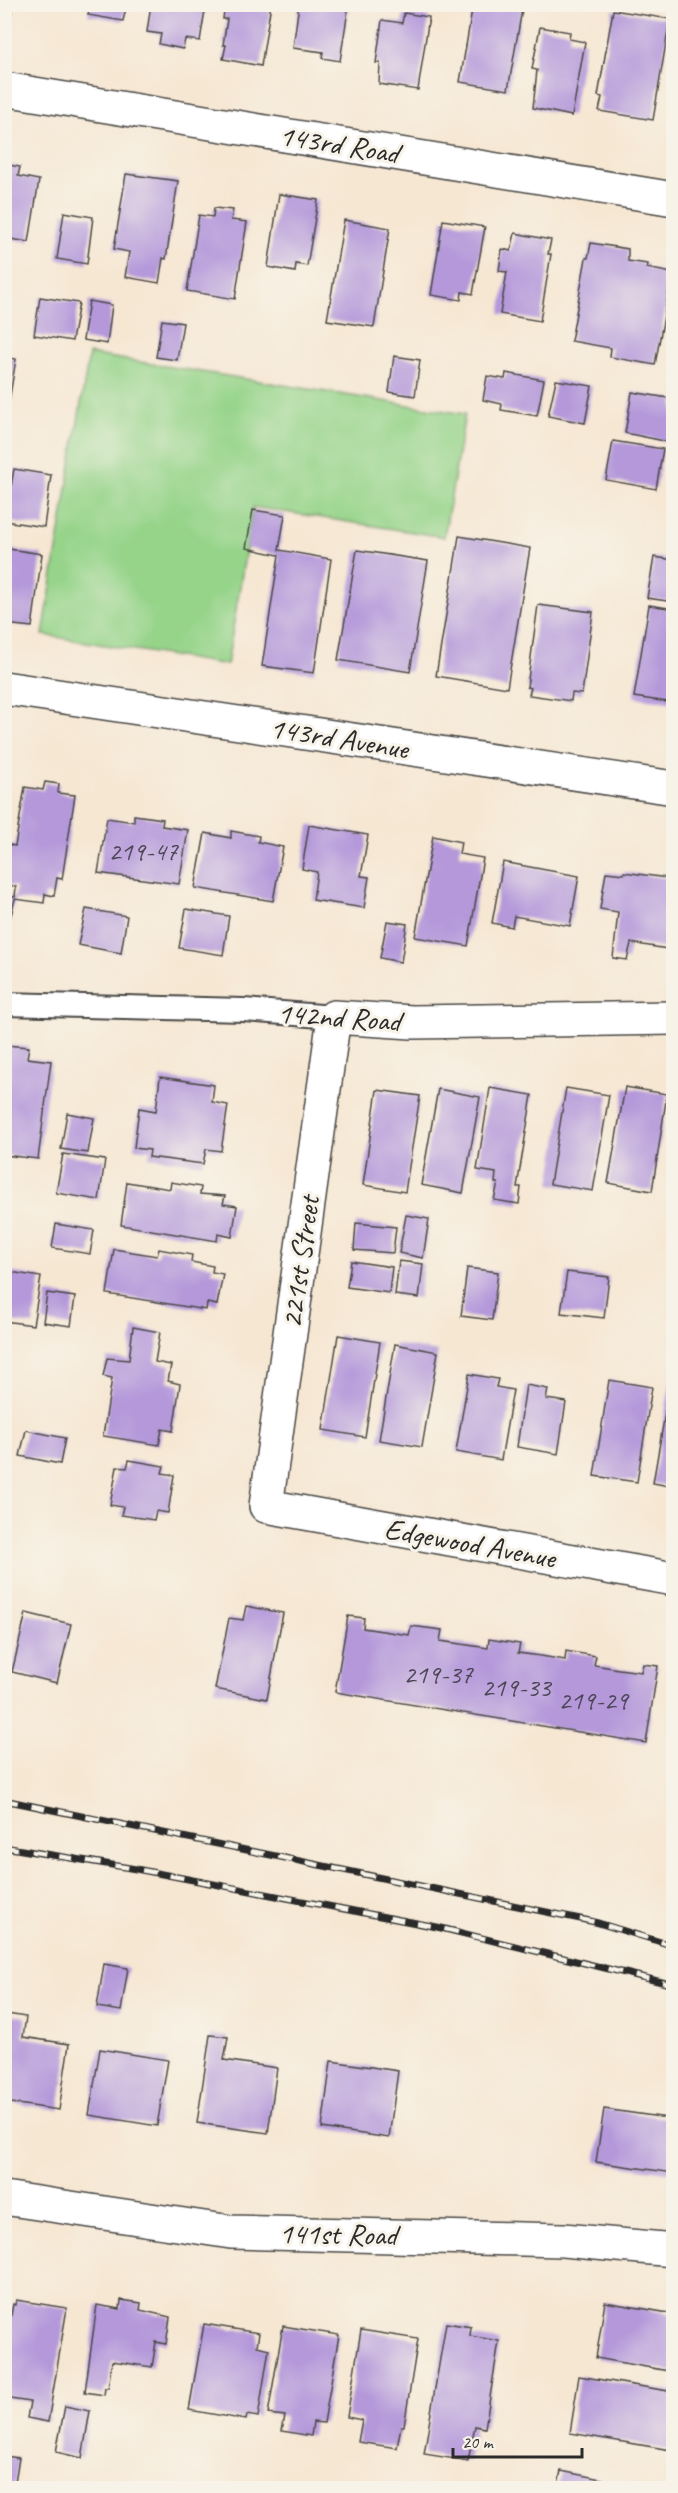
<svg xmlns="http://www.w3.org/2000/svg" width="678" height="2493" font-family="Caveat,sans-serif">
  <rect width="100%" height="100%" fill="#f7f3e8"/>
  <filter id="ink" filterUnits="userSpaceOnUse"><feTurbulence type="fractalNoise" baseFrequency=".0167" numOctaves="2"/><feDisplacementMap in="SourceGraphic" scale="12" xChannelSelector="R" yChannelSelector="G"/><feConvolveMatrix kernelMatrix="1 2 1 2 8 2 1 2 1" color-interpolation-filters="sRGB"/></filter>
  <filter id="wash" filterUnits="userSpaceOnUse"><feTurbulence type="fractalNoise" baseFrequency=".008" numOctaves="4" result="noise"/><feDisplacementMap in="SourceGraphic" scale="24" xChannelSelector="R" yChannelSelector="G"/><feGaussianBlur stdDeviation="1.35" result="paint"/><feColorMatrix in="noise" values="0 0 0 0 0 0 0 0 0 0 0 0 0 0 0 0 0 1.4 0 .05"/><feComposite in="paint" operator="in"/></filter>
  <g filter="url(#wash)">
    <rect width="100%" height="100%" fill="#f6e7d3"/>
    <path fill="#96d48a" stroke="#60805a" stroke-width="1.5" d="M89 354 465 414 444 537 253 507 227 665 43 635Z"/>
    <g id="blocks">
      <g fill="#b498da">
        <path d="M4 4H13L11 18 4 17Z"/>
        <path d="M90 4H127L123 21 88 15Z"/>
        <path d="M151 4H206L200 41 185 39 183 49 159 44 161 34 147 32Z"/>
        <path d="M225 4H271L261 66 223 59 226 45H223L227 19H223Z"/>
        <path d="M299 4H349L340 61 322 58 323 52 293 48Z"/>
        <path d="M473 4H523L508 90 460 82Z"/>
        <path d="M613 10 670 19 653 120 599 111 602 97 598 96Z"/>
        <path d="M404 13 429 17 418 90 379 84 380 63H376L382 20 402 23Z"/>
        <path d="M540 27 570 32 569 39 585 42 572 116 533 108 537 70 532 69Z"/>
        <path d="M4 164 20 167 18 176 39 180 29 242 4 238Z"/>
        <path d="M126 174 178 181 166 259 163 258 159 283 125 277 129 252 114 249Z"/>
        <path d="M279 194 318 200 307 266 296 264 295 272 268 267Z"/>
        <path d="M214 208 233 210 231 220 247 222 235 299 187 291 199 215 213 217Z"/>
        <path d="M64 212 93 217 87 264 57 259Z"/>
        <path d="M344 220 390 228 374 327 327 320Z"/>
        <path d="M443 220 485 227 473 294 462 292 461 300 431 295Z"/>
        <path d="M515 233 551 240 548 254H551L540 321 500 314 507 272 499 271 502 249 511 251Z"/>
        <path d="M591 243 628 249V261L648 264 647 268 672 273 655 365 610 357 611 348 571 341 586 258H588Z"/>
        <path d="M40 297 79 303 72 341 34 335Z"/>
        <path d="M89 301 112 305 107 344 83 340Z"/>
        <path d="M162 320 183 323 177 360 156 357Z"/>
        <path d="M394 356 420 360 415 396 389 392Z"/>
        <path d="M4 357 16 359 6 420H4Z"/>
        <path d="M506 373 544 380 537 416 501 410 502 404 483 400 487 376 505 379Z"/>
        <path d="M556 380 592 386 585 423 548 416Z"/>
        <path d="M632 392 674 399V443L625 433Z"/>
        <path d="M613 441 663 449 656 489 606 480Z"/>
        <path d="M14 469 51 475 44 527 5 521Z"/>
        <path d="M253 510 285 515 279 550 331 559 314 673 262 666 279 555 246 548Z"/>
        <path d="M459 536 530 548 507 688 436 676Z"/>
        <path d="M9 549 42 554 32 627 5 624V586Z"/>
        <path d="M357 550 428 561 410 672 338 660Z"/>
        <path d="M654 557 674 560V602L647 598Z"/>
        <path d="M538 605 593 612 582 694 572 693 571 701 529 695 531 688 527 687Z"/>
        <path d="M649 605 674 609V703L634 697Z"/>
        <path d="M45 782 59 784 58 793 75 795 62 879 57 878 54 896 45 894 44 903 15 899 4 943V896L15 897 16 887 5 884V844L15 846 25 787 43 790Z"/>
        <path d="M134 815 163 819 162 826 188 830 179 884 98 873 107 818 134 822Z"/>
        <path d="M309 825 368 835 361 876 369 877 364 908 313 900 317 872 302 869Z"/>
        <path d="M231 831 259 836 258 842 283 847 273 901 195 888 205 833 231 838Z"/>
        <path d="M433 836 461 842 459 854 483 858 468 946 415 937Z"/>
        <path d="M503 862 579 876 570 926 514 916 512 927 492 923Z"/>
        <path d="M606 872 624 874V872L674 879V950L631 943 627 960 613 958 618 912 600 909Z"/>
        <path d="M86 909 127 916 121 953 78 945Z"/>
        <path d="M186 909 229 916 223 955 179 948Z"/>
        <path d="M387 921 407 924 401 962 380 958Z"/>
        <path d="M4 1045 29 1047 27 1058 51 1061 38 1159 4 1155Z"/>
        <path d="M160 1077 214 1085 212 1102 228 1105 221 1151 206 1149 203 1164 149 1157 150 1150 134 1148 139 1108 156 1111Z"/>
        <path d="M625 1087 667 1094 652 1191 608 1183Z"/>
        <path d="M490 1088 532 1095 517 1187H521L519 1204 494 1200 498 1183H495L496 1173 477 1170Z"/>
        <path d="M566 1088 609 1095 593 1191 550 1184Z"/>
        <path d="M438 1089 480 1097 463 1193 421 1185Z"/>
        <path d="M377 1090 420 1096 405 1192 363 1185Z"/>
        <path d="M67 1113 94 1118 88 1153 61 1149Z"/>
        <path d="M63 1154 105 1160 99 1200 56 1193Z"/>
        <path d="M127 1182 170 1189 171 1182 201 1187 200 1194 225 1196 223 1204 237 1206 232 1237 218 1234 217 1241 121 1225Z"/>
        <path d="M406 1215 429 1219 423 1258 399 1253Z"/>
        <path d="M356 1223 396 1227 393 1253 354 1250Z"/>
        <path d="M56 1224 94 1230 90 1254 52 1248Z"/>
        <path d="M114 1249 157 1256 159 1249 192 1255 191 1262 213 1266 212 1272 223 1274 217 1305 207 1303 206 1310 107 1294Z"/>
        <path d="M351 1261 392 1267 389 1293 347 1287Z"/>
        <path d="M399 1261 423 1264 419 1298 395 1295Z"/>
        <path d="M467 1268 498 1272 492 1320 461 1316Z"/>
        <path d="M4 1271 41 1277 33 1325 4 1321Z"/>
        <path d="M567 1272 609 1277 604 1318 561 1313Z"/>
        <path d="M47 1293 75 1297 71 1326 43 1322Z"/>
        <path d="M133 1327 160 1332 155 1362 171 1365 168 1381 180 1384 173 1431 162 1429 159 1445 103 1436 112 1378 103 1376 107 1358 129 1360Z"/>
        <path d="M338 1335 380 1342 365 1437 323 1430Z"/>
        <path d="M395 1344 438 1352 422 1447 379 1440Z"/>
        <path d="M672 1373H674V1487L653 1483Z"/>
        <path d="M469 1374 498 1379 496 1387 513 1390 501 1460 456 1452Z"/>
        <path d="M609 1380 652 1387 637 1482 594 1476Z"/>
        <path d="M526 1385 548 1389 546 1399 566 1402 558 1454 517 1447Z"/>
        <path d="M26 1430 65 1438 60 1464 20 1456Z"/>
        <path d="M129 1460 164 1466 162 1473 174 1475 168 1513 156 1511 154 1520 121 1515 123 1507 110 1505 117 1467 127 1468Z"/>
        <path d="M246 1606 283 1613 267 1699 215 1689 229 1618 243 1620Z"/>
        <path d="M26 1613 71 1624 57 1683 12 1672Z"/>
        <path d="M348 1616 364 1618 363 1628 409 1635 411 1626 442 1630 440 1641 488 1648 489 1639 520 1644 518 1653 541 1656 565 1660 566 1651 596 1656 594 1665 619 1669 641 1672 643 1664 658 1666 646 1743 335 1692Z"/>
        <path d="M104 1964 128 1968 121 2011 97 2007Z"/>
        <path d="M7 2014 26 2017 23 2037 69 2044 59 2110 4 2102V2028Z"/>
        <path d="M210 2035 228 2037 224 2060 277 2068 268 2133 197 2123Z"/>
        <path d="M100 2049 168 2060 157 2126 89 2115Z"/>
        <path d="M331 2061 398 2071 389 2138 322 2128Z"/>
        <path d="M604 2109 674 2119V2173L596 2162Z"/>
        <path d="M16 2300 67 2308 48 2422 27 2418 30 2402 4 2398V2354L13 2304 15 2305Z"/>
        <path d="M121 2300 141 2303 140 2310 170 2317 166 2344 156 2342 152 2367 112 2361 108 2388H105L104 2395 85 2392 97 2305 120 2309Z"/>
        <path d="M605 2302 674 2314V2372L596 2358Z"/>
        <path d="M446 2323 471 2327 470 2336 499 2341 485 2428 475 2426 468 2461 424 2454Z"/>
        <path d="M204 2324 259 2333 257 2346 269 2349 258 2417 247 2415 246 2420 189 2410Z"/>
        <path d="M283 2326 339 2335 324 2423 313 2422 311 2436 282 2431 285 2416 268 2414Z"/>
        <path d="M361 2330 418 2339 404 2426H401L397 2448 358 2442 362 2420 347 2417Z"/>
        <path d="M579 2376 674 2392 671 2450 570 2433Z"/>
        <path d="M65 2406 90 2411 82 2458 56 2452Z"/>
        <path d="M4 2456 19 2458 14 2488H4Z"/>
        <path d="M561 2471 641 2487V2488H557Z"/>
      </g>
    </g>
  </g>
  <g filter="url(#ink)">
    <use href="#blocks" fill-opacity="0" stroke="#494744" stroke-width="1.5"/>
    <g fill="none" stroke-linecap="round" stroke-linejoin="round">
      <defs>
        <path id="service" d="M4 1004 244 1010 334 1017"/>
        <g id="minor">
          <path d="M4 89 674 199"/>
          <path d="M4 688 674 788"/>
          <path d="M674 1018 412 1022 334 1017 266 1506 674 1579"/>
          <path d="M4 2198 231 2232 563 2240 674 2250"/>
        </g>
      </defs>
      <use href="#service" stroke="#494744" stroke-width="26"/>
      <use href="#minor" stroke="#494744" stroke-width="36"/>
      <use href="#service" stroke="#fff" stroke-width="22"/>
      <use href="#minor" stroke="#fff" stroke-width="33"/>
      <defs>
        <g id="rail">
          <path d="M4 1800 595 1922 674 1946"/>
          <path d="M4 1847 136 1869 437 1927 674 1985"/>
        </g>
      </defs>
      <use href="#rail" stroke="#2b2b2b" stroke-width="7"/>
      <use href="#rail" stroke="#f7f3e8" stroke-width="4.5" stroke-dasharray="14" stroke-linecap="butt"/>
    </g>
  </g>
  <g text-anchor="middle" stroke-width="6" stroke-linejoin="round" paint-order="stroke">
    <g font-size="27" fill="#4d4657">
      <text x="143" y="860">219-47</text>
      <text x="438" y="1683">219-37</text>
      <text x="516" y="1696">219-33</text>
      <text x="593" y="1709">219-29</text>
    </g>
    <g font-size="30" fill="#2b2b2b" stroke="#f7f3e8">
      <text transform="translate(339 144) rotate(9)" y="10">143rd Road</text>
      <text transform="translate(339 738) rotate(9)" y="10">143rd Avenue</text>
      <text transform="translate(339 1017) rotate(4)" y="10">142nd Road</text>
      <text transform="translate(300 1262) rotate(-82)" y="10">221st Street</text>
      <text transform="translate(470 1543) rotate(10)" y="10">Edgewood Avenue</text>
      <text transform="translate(338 2234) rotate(1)" y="10">141st Road</text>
    </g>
  </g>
  <rect width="678" height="2493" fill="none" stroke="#f7f3e8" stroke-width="24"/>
  <path d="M453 2448v9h129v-9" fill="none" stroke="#2b2b2b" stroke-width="3"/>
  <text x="462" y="2448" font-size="18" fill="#2b2b2b" stroke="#f7f3e8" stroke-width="4.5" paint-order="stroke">20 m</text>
</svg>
